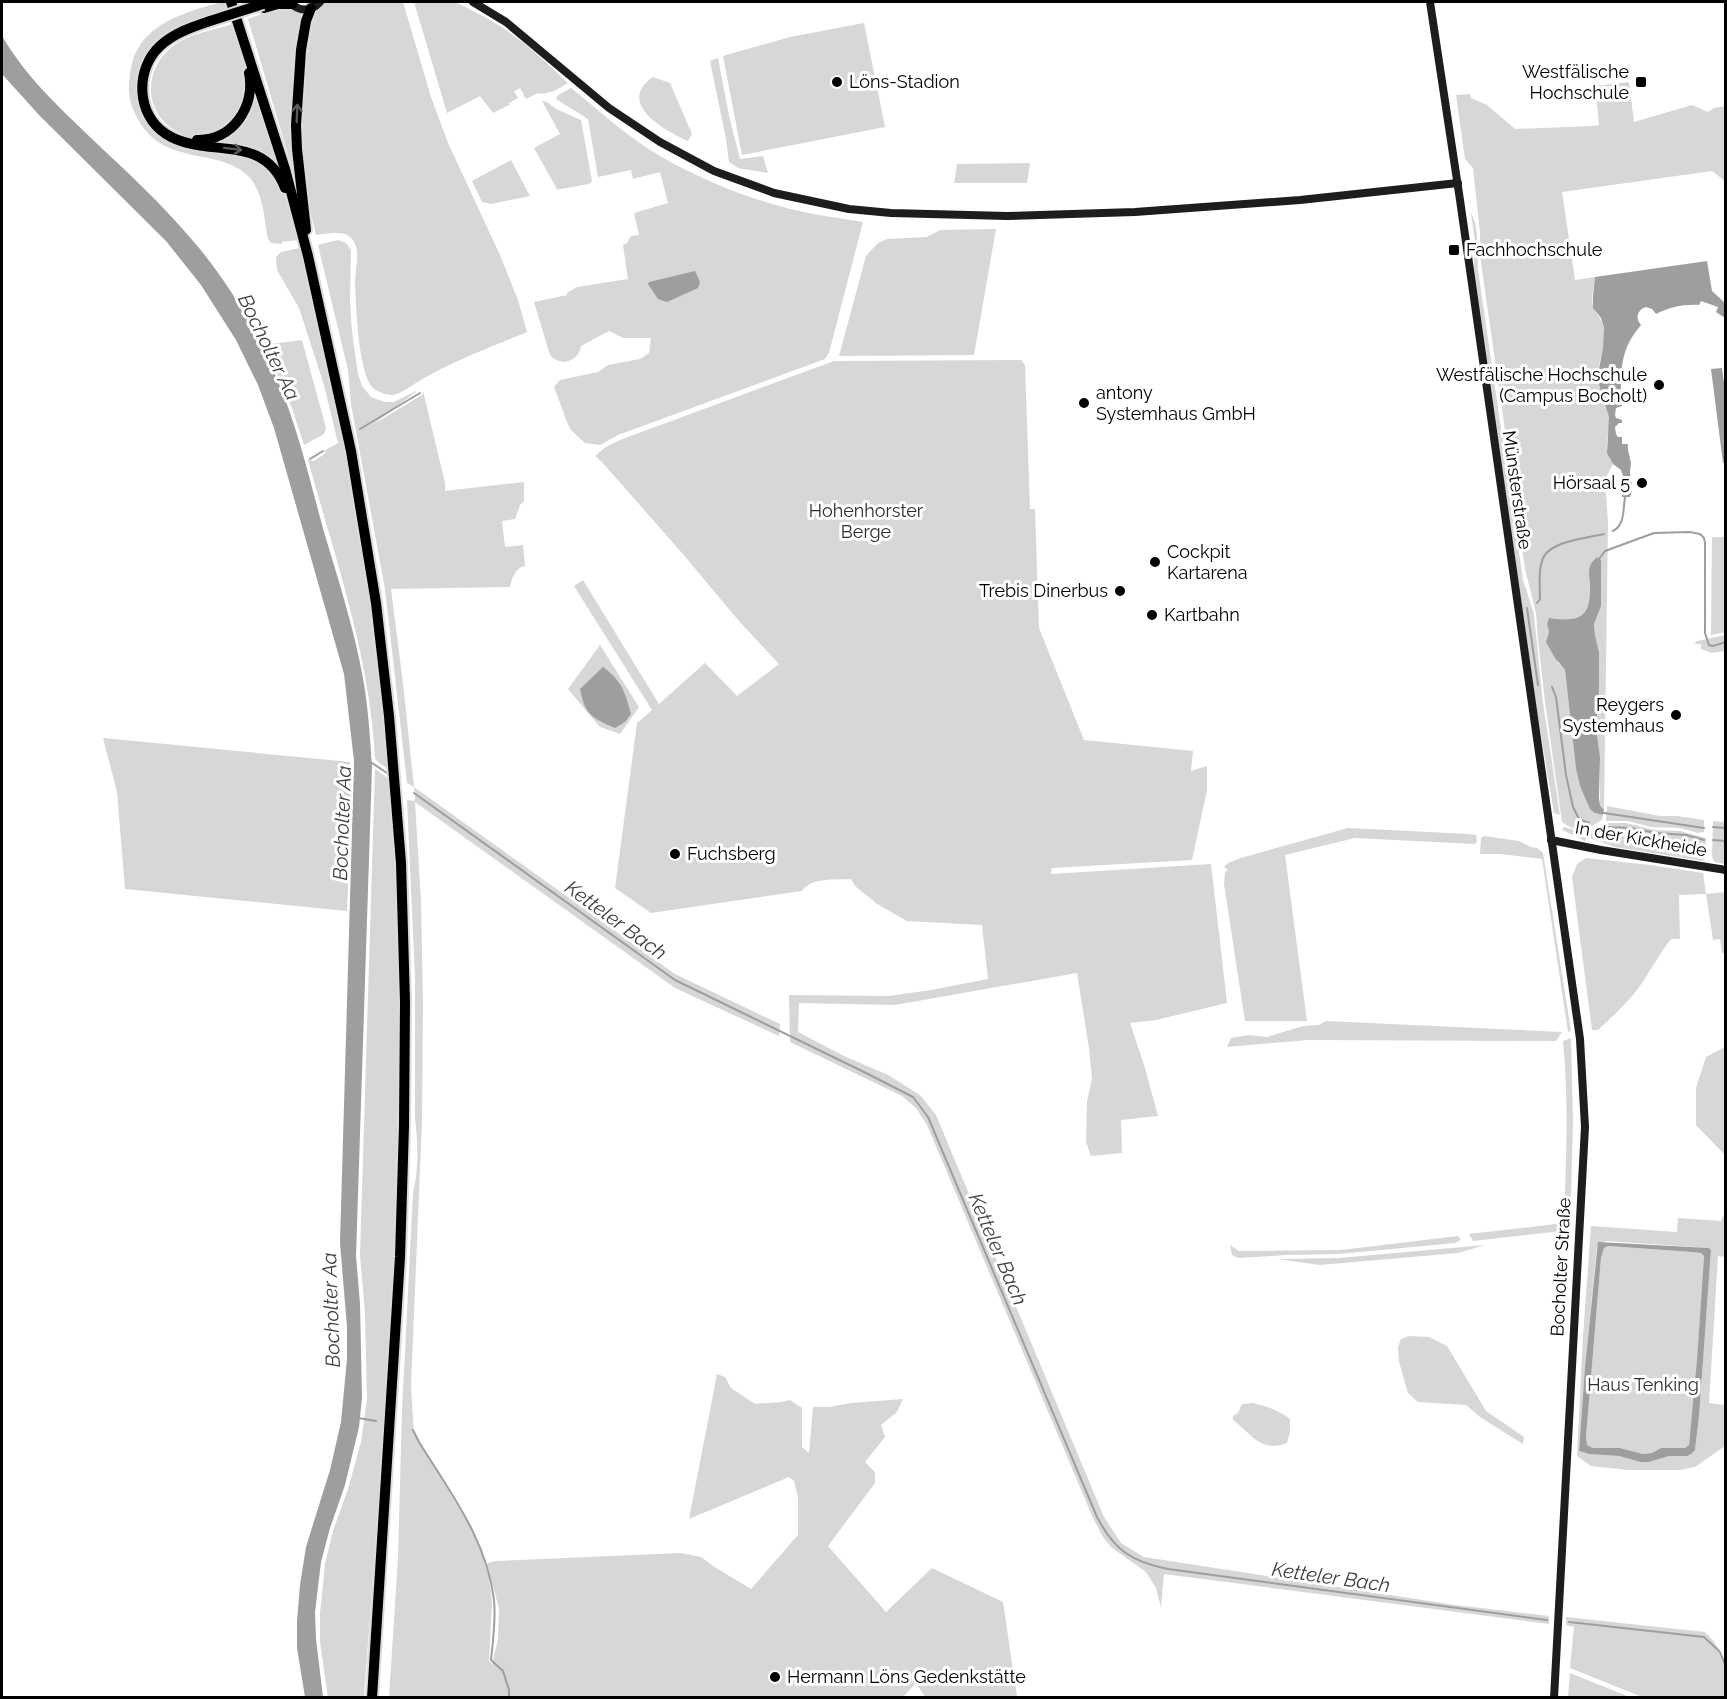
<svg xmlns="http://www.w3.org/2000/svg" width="1727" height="1699" font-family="Raleway,sans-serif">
  <rect width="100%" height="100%" fill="#fff"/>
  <g fill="#d7d7d7" fill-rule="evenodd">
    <path d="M222 2H226L228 9 188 25 141 69 156 130 260 160 281 182 298 240 282 242V244L271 243 268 239C264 220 264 194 250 178 221 146 166 168 139 121 128 102 127 89 131 68 139 24 185 12 222 2Z"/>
    <path d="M325 2H403L431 97 448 143 500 255 518 300 527 332C491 347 453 361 419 381 412 385 400 395 391 395 386 395 377 391 374 389 358 375 356 304 355 282 355 269 362 248 351 238 343 230 327 234 316 235 311 214 306 193 304 172 298 122 304 69 313 20L315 14Z"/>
    <path d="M414 2C426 1 440 0 451 2 460 3 469 9 477 13 513 31 539 55 568 83 559 88 548 96 538 93L526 99 520 88 514 91 518 98 509 103V105L493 113 480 96 447 113Z"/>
    <path d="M283 6 305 14 297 174 294 175 248 19Z"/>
    <path d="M864 23 885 127 742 155 723 56 790 37Z"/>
    <path d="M233 24C239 46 253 76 246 100 245 105 232 124 228 127 226 128 222 129 220 130 213 132 205 137 198 138 190 139 182 134 176 131 143 112 143 69 173 46 189 34 213 30 233 24Z"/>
    <path d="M718 58 729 116 740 159 763 156 768 173 738 168 729 162 726 139 710 61Z"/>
    <path d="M653 77 670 83 692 134 688 141C665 131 615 103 653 77Z"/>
    <path d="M253 79 281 161 278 169 210 143 239 124Z"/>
    <path d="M1629 82 1634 122 1692 105 1708 112 1714 108 1725 106V208V181L1712 171 1562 192 1575 280 1595 277C1594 287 1590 300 1594 309 1598 316 1603 321 1604 330 1607 345 1598 360 1598 375 1599 389 1607 401 1609 415 1612 435 1600 443 1613 464L1605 479 1608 523 1604 810 1600 804V757L1596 727 1599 692V652L1595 635 1594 624 1601 605V561L1597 557C1595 560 1591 565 1590 569 1588 575 1590 582 1590 588 1591 620 1575 621 1549 618L1547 624 1558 663 1565 670 1576 769 1580 786 1595 813 1603 815 1602 820C1585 829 1582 836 1562 822L1545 702 1538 640 1536 613 1525 569 1480 256V233L1473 168 1465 159 1456 95 1470 94 1471 98 1487 105 1515 129 1593 126 1599 125 1595 86Z"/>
    <path d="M571 88C596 108 620 130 647 148 696 179 756 203 813 214 829 217 846 219 863 222L829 353 825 359 618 435 600 445 585 443 571 430 567 422 554 387 560 380 598 372 608 365 640 359 649 353 651 338H623L609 331 581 346C579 362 560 367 550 355L534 302 567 295V293L577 287 628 279 623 245 627 243 631 236 639 235 634 213 668 203 660 172 633 179 631 170 598 177 588 119 556 99 557 96Z"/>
    <path d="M542 101 547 102 556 109 581 120 592 181 589 184 555 190 557 189 534 148 560 134Z"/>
    <path d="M511 160 530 196 491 204 482 202 472 181Z"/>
    <path d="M1030 163 1027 183H954L957 164Z"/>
    <path d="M1471 213 1475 222 1477 235 1478 270 1523 580 1534 614 1543 703 1560 815 1554 813 1536 705 1474 268 1475 242Z"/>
    <path d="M996 229 974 355 839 356 866 256 878 243 887 239 927 237 940 230Z"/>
    <path d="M338 240 346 243 351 250 350 301 352 332 358 374 362 386 371 397 385 402H394L418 390 374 424 422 395 423 391 445 483V491L524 482V501L520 505 515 519 502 521 505 547 523 545 525 566C515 568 512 578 510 587L391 589 403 683 414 787 675 974 780 1024 779 1036 675 988 415 802 421 901 423 1002 422 1121 411 1386 414 1433 472 1530 482 1554 489 1578 492 1602 489 1661 492 1664 498 1639 499 1609 487 1563 496 1561 680 1553 701 1557 713 1566 751 1589 798 1535V1497L794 1481 789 1477 689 1519 717 1374 725 1377 731 1388 755 1404C768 1402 777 1404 790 1400L802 1408V1447L809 1453 813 1407H829L851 1403 903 1399 897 1412 881 1425 885 1437 865 1462 875 1472V1483L828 1546 886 1612 932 1568 1003 1602 1017 1697H925L916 1683 902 1698 389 1697 398 1558 402 1410 413 1193C419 1169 418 1143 415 1119V978L407 800 415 801 414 787 407 783 385 589 351 404 348 370 318 245Z"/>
    <path d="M300 248 345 440 376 636 390 771 377 761 375 758C370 656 335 558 308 460L314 461 326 453 324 451 338 443 324 385 299 308 277 270 276 257 281 252Z"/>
    <path d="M302 340 326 428 324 434 304 445 292 408 264 345Z"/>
    <path d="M1021 360 1025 365 1030 509H1035L1039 628 1084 740 1193 751 1191 771 1207 766V790L1192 860 1052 868 1051 874 1211 864 1227 1003 1156 1020 1130 1023 1145 1068 1158 1116 1121 1120 1122 1153 1091 1156 1086 1142 1087 1101 1092 1079 1089 1048 1077 973 895 1005 799 1003 798 1032 844 1056 888 1075 920 1095 936 1115 1104 1517 1121 1543 1144 1557 1455 1605 1549 1616V1624L1164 1574 1161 1608 1156 1588 1146 1572 1111 1547 1103 1537 1093 1518 927 1125 916 1108 902 1096 790 1042 789 995 889 996 931 990 988 979 982 925 907 921 877 904 855 886 851 879C836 880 811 877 802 891L651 913 615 888 637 723 652 710 574 586 583 580 659 704 705 663 737 696 779 664 739 621 682 553 601 461 595 456 606 447 620 440 834 361Z"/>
    <path d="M1712 537H1725L1726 632 1711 635Z"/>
    <path d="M1725 635V651L1712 653 1701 649V644H1694L1697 641Z"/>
    <path d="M600 645 639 707 620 734 600 727 568 689Z"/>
    <path d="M103 738 350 762 351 813 347 911 125 889 117 792Z"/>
    <path d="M375 769 389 779 393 799C398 903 404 1006 401 1111 396 1307 378 1502 364 1697L328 1698 320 1642V1613L325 1564 333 1531 348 1489 361 1442 367 1399 365 1313 360 1255Z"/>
    <path d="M1607 806 1660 816H1677L1704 820V832L1698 833 1680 828 1651 827 1628 821H1606Z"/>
    <path d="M1713 821 1725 822V864L1714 862 1712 856Z"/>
    <path d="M1603 823H1626L1655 830 1680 831 1706 838V855L1703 861 1615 847 1590 838 1591 831Z"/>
    <path d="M1564 827 1586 833 1587 838 1585 841 1562 830Z"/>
    <path d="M1348 828 1469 834 1476 835 1477 841 1475 844 1355 838 1285 855 1307 1021H1245L1224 884 1225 872 1228 870 1224 867 1228 863 1241 858Z"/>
    <path d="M1484 836 1519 841 1531 847 1537 848 1543 853 1571 1031 1568 1032 1542 859 1500 854H1480L1481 838Z"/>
    <path d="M1586 858 1650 865 1703 873 1706 894 1725 892V953H1722L1720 939 1713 940 1706 894 1679 895 1680 939H1671C1658 955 1649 974 1637 990 1625 1005 1611 1018 1598 1030H1592L1572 877 1577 864Z"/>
    <path d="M1326 1021 1562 1032 1556 1041 1308 1040 1227 1047 1231 1038 1249 1035 1267 1037 1303 1026 1319 1025Z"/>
    <path d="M1571 1038 1573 1122 1570 1230 1473 1241 1469 1234 1564 1223C1566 1162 1569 1102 1563 1041Z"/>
    <path d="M1723 1048 1726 1049 1725 1155 1696 1125V1088L1706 1057Z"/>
    <path d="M1725 1212V1257L1718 1256 1709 1403 1725 1405V1446L1695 1467 1680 1470H1628L1591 1466 1577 1456 1583 1336 1591 1226 1677 1232 1678 1218 1721 1221ZM1606 1241 1709 1248 1711 1250 1699 1417 1695 1450 1687 1456H1669L1649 1462H1640L1619 1456 1589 1454 1579 1451 1585 1366 1597 1247Z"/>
    <path d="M1458 1236 1461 1240 1455 1243 1339 1254 1286 1255 1239 1258 1232 1255 1230 1245 1239 1251 1341 1250Z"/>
    <path d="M1485 1245 1458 1253 1320 1265 1277 1259 1339 1258Z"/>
    <path d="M1608 1246 1692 1252 1701 1253 1704 1256 1696 1378 1689 1445 1685 1448H1661L1652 1453 1643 1454 1620 1448H1593L1587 1445 1586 1437 1601 1258 1604 1248Z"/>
    <path d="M1409 1336 1429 1337 1447 1346 1486 1411 1524 1437 1523 1444 1480 1417 1466 1405 1418 1402 1408 1393 1399 1362 1398 1347 1401 1339Z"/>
    <path d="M1253 1403C1266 1406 1279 1410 1290 1419V1432L1287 1443C1260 1453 1252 1434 1233 1420V1416L1238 1413 1242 1404Z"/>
    <path d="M1566 1617 1705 1632C1727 1654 1726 1665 1725 1697H1642L1570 1668 1574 1627 1566 1625Z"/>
    <path d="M1570 1673 1627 1696V1697H1568Z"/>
  </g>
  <g fill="#9e9e9e" fill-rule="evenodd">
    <path d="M2 36C27 78 56 104 91 138 126 171 162 204 193 241 234 288 269 352 289 410 303 450 313 492 324 532 338 579 353 625 362 673 368 704 370 735 372 767L356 1256 360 1304 362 1398 359 1427 345 1485 330 1528 321 1562 315 1612 316 1639 323 1697H305L297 1648V1621L300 1585 306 1547 330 1470 341 1422 347 1359V1327L340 1243 354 761 344 674 274 428 258 385 236 340 201 285 166 241 39 115 2 74Z"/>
    <path d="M1707 261 1712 291 1725 303V318L1716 312 1718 307 1701 301 1699 305C1684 304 1670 307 1656 314L1652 309 1646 307C1637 310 1635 318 1641 325 1623 346 1621 363 1621 389L1618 390 1614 395 1618 402H1621L1622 406 1616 408 1615 415 1616 418 1622 420V423H1619L1615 427 1616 434 1618 437H1622V444H1628C1627 451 1630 456 1631 463 1631 465 1630 471 1630 473 1631 482 1634 488 1630 497H1622L1623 476 1621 470 1613 464 1607 453 1609 417 1599 384 1598 374 1603 348 1604 328 1601 318 1593 308V296L1595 277Z"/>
    <path d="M695 271 700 282 698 288 667 302 658 299 648 284 649 282Z"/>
    <path d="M1722 368 1726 397V462L1723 463 1711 369Z"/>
    <path d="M1597 557 1601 560V606L1594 624 1595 635 1599 652V692L1596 727 1600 757 1599 798 1600 805 1604 810 1603 815 1595 813 1590 809 1580 786 1576 769 1565 670 1555 658 1546 642 1549 632 1547 624 1549 618C1580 622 1591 618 1590 584 1589 577 1588 570 1591 564 1592 562 1595 559 1597 557Z"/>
    <path d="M603 667C622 681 625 692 631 714L625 722 615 728C592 718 585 715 580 689Z"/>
    <path d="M1598 1242 1709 1248 1711 1250 1699 1417 1695 1450 1691 1454 1687 1456H1669L1649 1462H1640L1619 1456 1589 1454 1579 1451 1585 1366ZM1608 1246 1692 1252 1701 1253 1704 1256 1697 1360 1689 1445 1685 1448H1661L1652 1453 1643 1454 1620 1448H1593L1587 1445 1586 1437 1601 1258 1604 1248Z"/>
  </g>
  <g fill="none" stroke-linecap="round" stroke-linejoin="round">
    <g stroke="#9e9e9e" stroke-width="2">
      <path d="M360 429 420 393"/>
      <path d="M310 459 323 451"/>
      <path d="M1613 531C1625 525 1623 509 1625 497"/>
      <path d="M1599 559 1605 551 1654 533 1690 532 1700 534 1704 538 1705 543V633L1709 645 1713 646 1726 642"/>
      <path d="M1537 603 1540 599C1540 587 1538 572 1542 561 1547 541 1587 538 1604 534"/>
      <path d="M1527 608 1538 685"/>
      <path d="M1552 687 1556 697 1566 775 1573 807 1579 819 1589 823"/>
      <path d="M369 761 387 773"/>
      <path d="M414 793 675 980 864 1072 913 1097 928 1117 1097 1517C1114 1550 1132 1562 1168 1569L1547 1620"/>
      <path d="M1604 813 1704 828"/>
      <path d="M1605 827 1631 828 1656 833 1686 835 1704 840"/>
      <path d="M1713 827 1726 828"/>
      <path d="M1713 840 1726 841"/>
      <path d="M358 1418 376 1421"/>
      <path d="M413 1430 419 1442C450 1492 487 1540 494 1600 496 1620 493 1640 491 1660L503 1671 509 1690V1698"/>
      <path d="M1569 1622 1704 1637 1720 1652 1726 1667"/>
    </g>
    <defs>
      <g id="highway">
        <path d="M231 2 285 169 308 256 325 333 351 451 376 603 389 716 401 863 405 1002 404 1126 400 1257 372 1698"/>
        <path d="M264 8 278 4H292"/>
        <path d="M210 21C192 27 174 33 160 46 135 69 136 115 166 134 207 160 263 131 285 188"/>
        <path d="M197 140C232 141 256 107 249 73"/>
        <path d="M306 230 297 149 296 125 301 50 306 21 311 8"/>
      </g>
    </defs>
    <use href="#highway" stroke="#dbdbdb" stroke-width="14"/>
    <g stroke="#1d1d1d" stroke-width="8">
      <path d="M290 2C299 12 311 12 320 2"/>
      <path d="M473 2 506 22 609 108 660 142 714 171 774 193 849 209 891 213 1007 216 1135 212 1300 200 1458 183"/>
      <path d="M1430 2 1460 200 1580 1039 1585 1127 1554 1698"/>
      <path d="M1551 840 1601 850 1726 870"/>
    </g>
    <use href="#highway" stroke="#000" stroke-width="10"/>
    <defs>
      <path id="highway-bridge" d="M210 21 263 4"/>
    </defs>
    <use href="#highway-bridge" stroke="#dbdbdb" stroke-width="14" stroke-linecap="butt"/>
    <use href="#highway-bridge" stroke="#000" stroke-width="10"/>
  </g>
  <defs><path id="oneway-shaft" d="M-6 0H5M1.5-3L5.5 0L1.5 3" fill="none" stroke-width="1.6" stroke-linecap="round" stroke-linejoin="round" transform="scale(1.5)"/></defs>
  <g stroke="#595959">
    <use href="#oneway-shaft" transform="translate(297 113) rotate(-88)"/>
    <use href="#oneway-shaft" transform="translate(233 149) rotate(7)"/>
  </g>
  <g fill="#000" stroke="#fff" stroke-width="2">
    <circle cx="837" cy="82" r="6"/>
    <rect x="1635" y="76" width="12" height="12" rx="3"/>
    <rect x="1448" y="244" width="12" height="12" rx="3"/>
    <circle cx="1659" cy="385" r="6"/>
    <circle cx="1084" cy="403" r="6"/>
    <circle cx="1642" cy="483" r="6"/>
    <circle cx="1155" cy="562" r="6"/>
    <circle cx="1120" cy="591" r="6"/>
    <circle cx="1152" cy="615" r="6"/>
    <circle cx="1676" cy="715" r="6"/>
    <circle cx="675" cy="854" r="6"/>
    <circle cx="775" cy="1677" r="6"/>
  </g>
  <g text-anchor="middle" stroke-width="6" stroke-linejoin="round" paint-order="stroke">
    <g font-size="18" fill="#000" stroke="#fff" text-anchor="start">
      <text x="1629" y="78" text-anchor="end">Westfälische<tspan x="1629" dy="21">Hochschule</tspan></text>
      <text x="849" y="88">Löns-Stadion</text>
      <text x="1466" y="256">Fachhochschule</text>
      <text x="1647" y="381" text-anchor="end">Westfälische Hochschule<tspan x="1647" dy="21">(Campus Bocholt)</tspan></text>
      <text x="1096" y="399">antony<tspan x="1096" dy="21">Systemhaus GmbH</tspan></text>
      <text x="1630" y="489" text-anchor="end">Hörsaal 5</text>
      <text x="1167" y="558">Cockpit<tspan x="1167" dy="21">Kartarena</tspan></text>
      <text x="1108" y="597" text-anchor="end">Trebis Dinerbus</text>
      <text x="1164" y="621">Kartbahn</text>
      <text x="1664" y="711" text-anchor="end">Reygers<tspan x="1664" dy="21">Systemhaus</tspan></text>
      <text x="687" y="860">Fuchsberg</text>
      <text x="787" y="1683">Hermann Löns Gedenkstätte</text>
    </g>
    <g font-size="18" fill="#000" stroke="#fff">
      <text transform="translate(1517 490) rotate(82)" y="6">Münsterstraße</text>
      <text transform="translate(1641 839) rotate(10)" y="6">In der Kickheide</text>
      <text transform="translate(1561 1267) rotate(-87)" y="6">Bocholter Straße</text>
    </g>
    <g font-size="18" fill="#2e2e2e" stroke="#fff">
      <text x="866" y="517">Hohenhorster<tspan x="866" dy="21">Berge</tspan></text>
      <text x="1643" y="1391">Haus Tenking</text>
    </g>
    <g font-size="20" font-style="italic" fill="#3f3f3f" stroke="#fff">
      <text transform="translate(269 347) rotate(64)" y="7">Bocholter Aa</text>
      <text transform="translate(342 823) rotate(-88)" y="7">Bocholter Aa</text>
      <text transform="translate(616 920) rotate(36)" y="7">Ketteler Bach</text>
      <text transform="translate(998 1249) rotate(67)" y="7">Ketteler Bach</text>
      <text transform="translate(331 1310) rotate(-92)" y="7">Bocholter Aa</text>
      <text transform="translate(1331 1577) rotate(8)" y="7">Ketteler Bach</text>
    </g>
  </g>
  <rect width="1727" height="1699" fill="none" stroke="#000000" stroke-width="6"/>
</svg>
